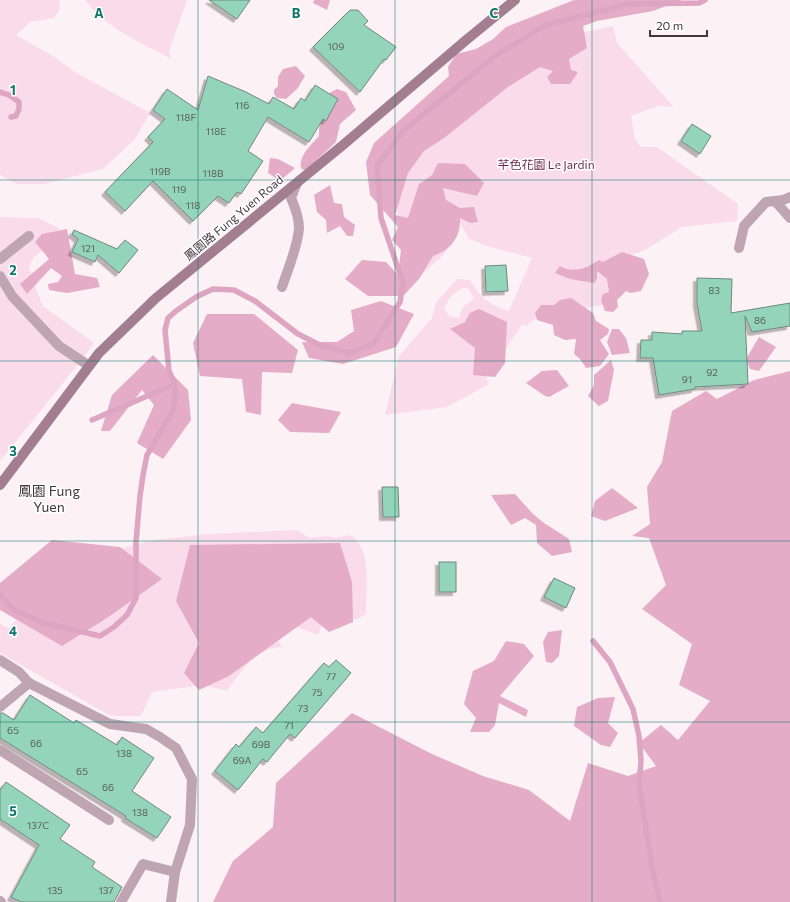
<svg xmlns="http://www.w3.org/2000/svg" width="790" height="902" font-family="Commissioner,'Noto Sans TC',sans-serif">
  <defs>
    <filter id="shadow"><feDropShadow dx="-3.5" dy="3.5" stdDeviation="0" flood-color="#0004"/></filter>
  </defs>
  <rect width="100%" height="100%" fill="#fcf2f6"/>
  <g fill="#fadbe9" fill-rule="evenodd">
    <path d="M0 0H59L60 9 54 18 30 22 16 35 53 56 72 70 93 82 150 113 135 139 103 169 44 184H17L0 175Z"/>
    <path d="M85 0H187L169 51 171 59C140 41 107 30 85 0Z"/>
    <path d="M613 26 617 43 674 107 658 106 631 116 635 139 641 147H657L738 204 737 221 682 227 645 250 625 257 606 304 537 317 526 326 522 325 486 378 489 384 447 407 385 415 399 356 432 318 436 302 457 279 470 280C481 298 488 304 509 311L532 258 487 246 469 239 458 219 451 244 443 255 415 281 400 227 395 204 413 134 575 34ZM463 288 469 289 474 299 463 307 459 318 450 317 444 309 451 296Z"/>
    <path d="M0 217 38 218 59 228 62 234 33 258 29 267 34 285 43 306 94 343 80 362 0 461Z"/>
    <path d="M297 530 310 538 328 536 335 538 350 535C352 536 355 538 357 541 371 557 366 593 366 614L358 619 324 620 318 635 286 623 276 636 282 647C277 648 271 648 267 650 249 657 238 676 227 691L203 685 152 692 141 716H115L107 714 0 653V624L9 628 25 610 120 549 149 541 207 534Z"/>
  </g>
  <g fill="#e4acc7">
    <path d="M314 0H330L327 10 313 3Z"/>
    <path d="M574 0H682L653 11 597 21 583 26 587 48 569 59 571 70 578 72 570 84H551L547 77 553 71 540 67 508 87 444 138 424 151 408 173 395 215 408 218 419 184 432 175 438 163 465 164 484 183 477 196 443 188 446 200 460 208 474 207 478 222 470 223 460 218C461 237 451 250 433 256L419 279 403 296H368L345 279 362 260 386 262 398 275 401 250 392 240 398 227 370 195 366 162 374 143 449 76 448 67 456 54 476 49 493 39 506 27Z"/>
    <path d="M296 66 305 76 297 89 286 99 277 98 274 94V90L278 86V77L283 69Z"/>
    <path d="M337 89 346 92 356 110 340 124 336 142 305 171 301 168C299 155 311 145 319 136V129L322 115V97Z"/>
    <path d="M270 158 278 159 295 168 280 181 268 173Z"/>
    <path d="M330 185 334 203 342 204 344 217 355 225 353 236H347L340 226 327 233 326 220 317 212 314 195Z"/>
    <path d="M67 229 75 274 97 278 100 287 67 293 49 290 48 284 58 282 62 276 51 268 27 294 20 284 49 259 35 242 42 234Z"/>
    <path d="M622 252 644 259 649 274 641 291 630 293 626 291 617 300 618 307 613 312 605 311 601 300 603 294 609 292 607 279 597 271V279L594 283 570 279 555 273 560 266C574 274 587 268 599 260L603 262Z"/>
    <path d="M571 298 593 313 596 321 609 329 608 334 600 340 609 354 600 366 586 368 580 359 574 354 576 339 565 340 554 335 553 325 537 320 535 313 541 305H554L560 300Z"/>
    <path d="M381 301 414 314 396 347 343 364 309 358 302 342H337L354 331 351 310Z"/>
    <path d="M479 309 507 322 505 363 495 377 473 375 475 348 450 329 465 322 470 313Z"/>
    <path d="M207 314H254L298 350 292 373 262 372 261 415 246 412 242 379 200 376 193 343Z"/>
    <path d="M612 329H619L626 338 630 353 612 355 607 342Z"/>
    <path d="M759 337 776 347 759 371 750 369 746 359Z"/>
    <path d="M153 355 188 390 191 420 163 459 137 443 154 405 142 390 110 431H101L112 395Z"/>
    <path d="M611 360 614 370 608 401 599 406 588 396 594 385V375Z"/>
    <path d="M557 370 569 386 549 397 545 396 526 383 542 371Z"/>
    <path d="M790 371V902H213L233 861 273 827 276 783 352 713 432 754 483 776 529 790 570 821 588 763 628 776 656 766 639 743 661 725 678 740 710 701 679 685 692 644 642 609 666 585 649 538 632 536 650 524 647 487 662 462 672 411 706 391 717 399 754 380Z"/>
    <path d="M292 403 341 412 329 433 290 432 278 420Z"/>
    <path d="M612 488 638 508 605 521 591 516 595 501Z"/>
    <path d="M515 494 533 514 544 523 569 539 572 552 552 556 537 543 536 525 525 518 511 525 491 495Z"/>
    <path d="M52 540 120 547 162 579 107 618 62 646 0 610V583Z"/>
    <path d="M340 543 352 582 353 622 329 632 311 617 229 676 199 690 184 673 199 643 176 601 190 545Z"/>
    <path d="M562 630 559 656 552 663 546 662 543 642 548 632Z"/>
    <path d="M506 641 524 644 534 656 500 696 528 710 526 717 499 703 495 725 489 732H470L476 718 464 704 473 671 494 661Z"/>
    <path d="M615 697 608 723 618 733 610 747 601 745 574 726 577 707 598 698Z"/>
  </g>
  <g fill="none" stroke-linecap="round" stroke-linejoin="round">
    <g stroke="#dda5c1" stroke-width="5.5">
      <path d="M0 92 9 95 19 102V109L16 116 11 117"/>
      <path d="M92 420 175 384"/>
      <path d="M0 594 14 610 44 623 100 636 114 627 127 615 136 598V542L140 496 143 475 147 455 173 411 175 397V384L169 371 165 330 168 318 176 311 196 297 213 289 234 290 255 301 298 334 320 345 349 353 373 344 400 302 403 283 381 218 377 166 403 131 495 56 546 25 628 4 699 3 705 0"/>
      <path d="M593 641 610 662 633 709 639 736 641 761 639 783 652 868 660 902"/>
    </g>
  </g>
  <g fill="#94d4ba" stroke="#70887e" filter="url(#shadow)">
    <path d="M209 0H250L237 19Z"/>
    <path d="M350 10H358L368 21 364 25 396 47 386 60 384 59 360 92 313 47Z"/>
    <path d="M208 76 246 92 269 104 273 97 294 109 301 98 305 101 315 85 338 99 326 121 323 119 309 142 268 117 248 151 263 161 241 194 237 192 229 203 218 196 193 221 153 181 125 211 105 192 153 142 148 137 165 119 153 110 167 89 198 110Z"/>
    <path d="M692 124 711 136 700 154 681 141Z"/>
    <path d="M74 230 117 249 125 240 138 250 119 273 98 255 95 262 72 252 78 239 72 234Z"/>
    <path d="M506 265 508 291 486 292 485 266Z"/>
    <path d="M697 278 732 279 731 313 790 303V326L752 332 745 316 748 384 695 387V389L659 395 653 358H640L641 340H652V332L682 334V331H702L697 304Z"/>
    <path d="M382 487H398L399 517H383Z"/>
    <rect x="439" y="562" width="17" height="30"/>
    <path d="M554 578 575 588 566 608 544 597Z"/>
    <path d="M336 660 351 673 295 738 290 734 267 762 263 759 238 790 215 771 236 744 239 747 256 727 263 733 324 663 329 667Z"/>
    <path d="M30 695 74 723 76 720 117 745 122 737 154 758 132 791 171 817 157 838 125 818 126 816 0 738V713H3L14 720Z"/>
    <path d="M6 782 70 825 60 839 95 862 92 867 122 887 114 902H21L11 897 39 845 0 819V790Z"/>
  </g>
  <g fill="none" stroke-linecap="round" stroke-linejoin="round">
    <g stroke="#bea5b1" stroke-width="10">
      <path d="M775 201 790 218"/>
      <path d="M739 248 744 226 766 202 783 200 790 197"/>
      <path d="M0 259 29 236"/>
      <path d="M0 276 12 296 59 346 88 365"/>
      <path d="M282 287C288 269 298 246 299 228 299 218 295 207 291 198L297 183"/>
      <path d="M0 660 19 672 29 683 102 720 110 724 146 729 160 737 176 748 192 779 190 825 175 872 143 864 121 902"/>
      <path d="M0 707 29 683"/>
      <path d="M0 750 109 820"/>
      <path d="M0 901 1 902"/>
      <path d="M171 902 175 872"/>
    </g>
    <path stroke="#a27e90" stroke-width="10" d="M0 485 99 353 156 298 343 145 465 41 515 0"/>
  </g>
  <path fill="none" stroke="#0f766e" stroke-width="1" stroke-opacity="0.55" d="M198 0V902M395 0V902M592 0V902M0 180H790M0 361H790M0 541H790M0 722H790"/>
  <g text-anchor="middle" stroke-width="3" stroke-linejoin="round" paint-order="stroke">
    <g font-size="10" fill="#57605c">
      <text x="336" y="50">109</text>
      <text x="242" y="109">116</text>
      <text x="186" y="121">118F</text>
      <text x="216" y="135">118E</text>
      <text x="160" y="175">119B</text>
      <text x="213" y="177">118B</text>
      <text x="179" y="193">119</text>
      <text x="193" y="209">118</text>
      <text x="88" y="252">121</text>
      <text x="714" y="294">83</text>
      <text x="760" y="324">86</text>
      <text x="712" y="376">92</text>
      <text x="687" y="383">91</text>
      <text x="331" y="680">77</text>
      <text x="317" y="696">75</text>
      <text x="303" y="712">73</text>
      <text x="289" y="729">71</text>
      <text x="13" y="734">65</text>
      <text x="36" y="747">66</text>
      <text x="261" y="748">69B</text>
      <text x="124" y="757">138</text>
      <text x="242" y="764">69A</text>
      <text x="82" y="775">65</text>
      <text x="108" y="791">66</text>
      <text x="140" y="816">138</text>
      <text x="38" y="829">137C</text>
      <text x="55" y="894">135</text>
      <text x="106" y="894">137</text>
    </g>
    <g font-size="12" fill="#6f2c51" stroke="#fff">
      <text x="546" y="169">芊色花園 Le Jardin</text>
    </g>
    <g font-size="12" fill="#43393d" stroke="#fff">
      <text transform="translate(234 218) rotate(-40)" y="4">鳳園路 Fung Yuen Road</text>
    </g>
    <g font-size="14" fill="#43393d" stroke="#fff">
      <text x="49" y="496">鳳園 Fung<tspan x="49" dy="16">Yuen</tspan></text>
    </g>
  </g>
  <g font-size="13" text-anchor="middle" font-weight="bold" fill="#0f766e" stroke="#fff" stroke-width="3" stroke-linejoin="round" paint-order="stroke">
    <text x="99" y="18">A</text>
    <text x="296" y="18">B</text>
    <text x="494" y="18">C</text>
    <text x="13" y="95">1</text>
    <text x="13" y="275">2</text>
    <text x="13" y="456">3</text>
    <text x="13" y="636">4</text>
    <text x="13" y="816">5</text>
  </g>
  <path d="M650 30v6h57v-6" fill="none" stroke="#43393d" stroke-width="2"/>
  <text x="656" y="30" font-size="12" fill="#43393d" stroke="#ffffff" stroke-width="3" paint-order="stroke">20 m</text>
</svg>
